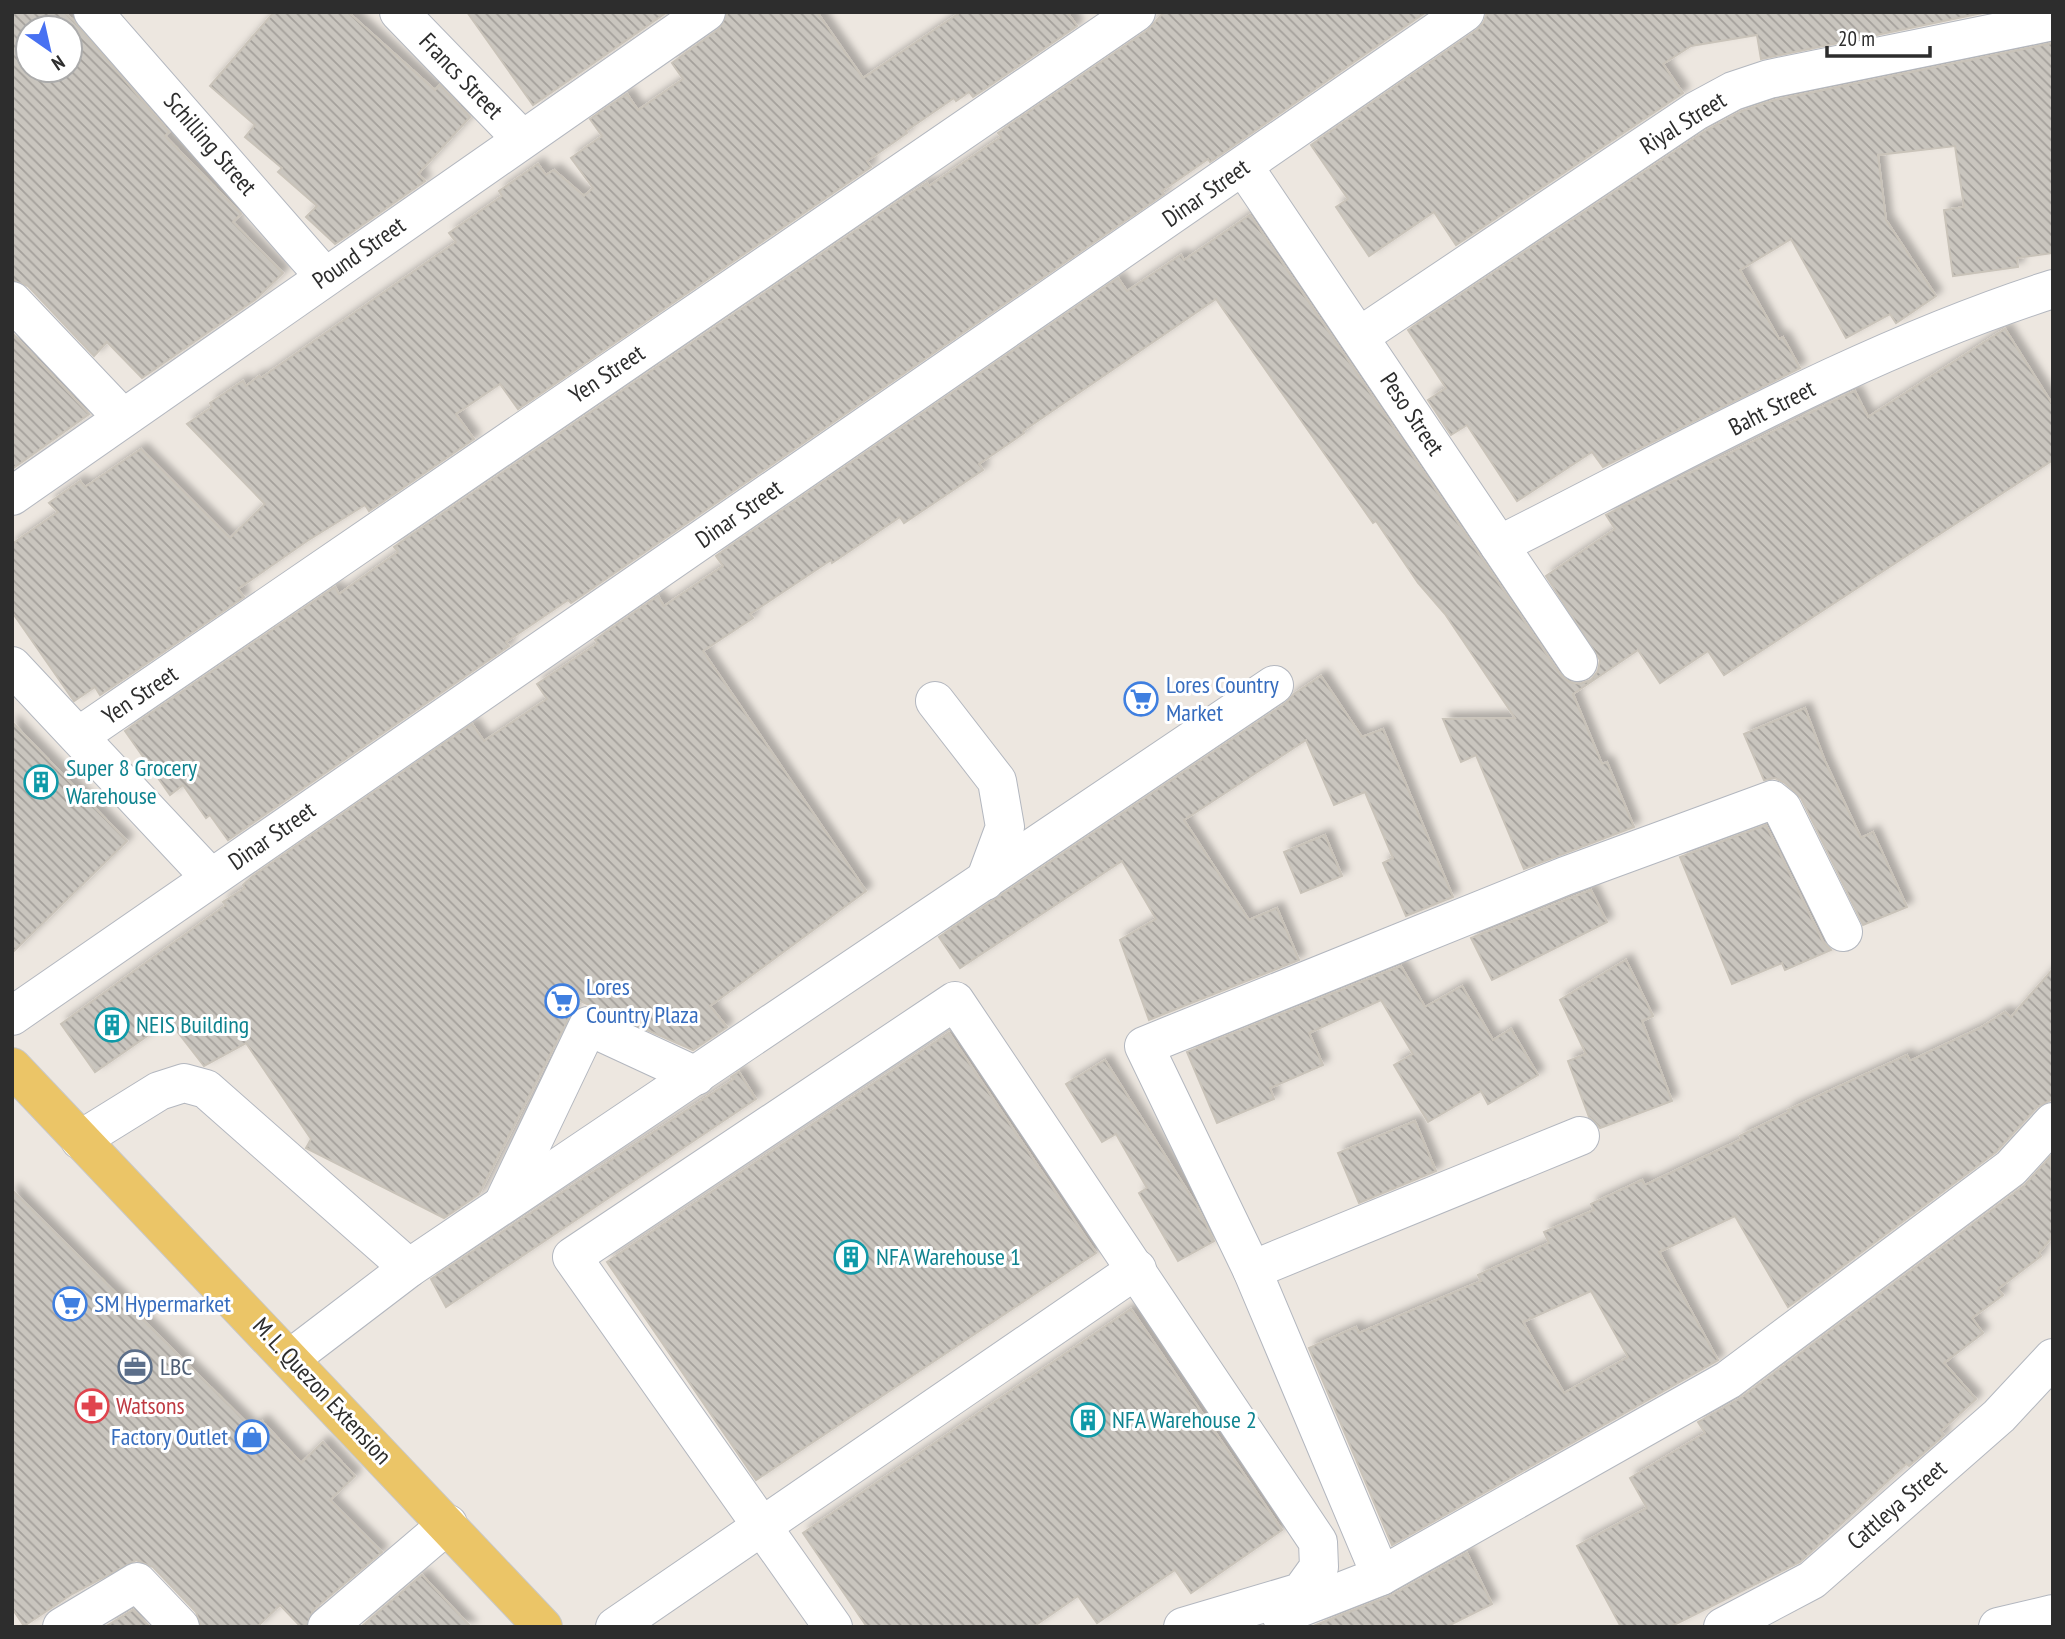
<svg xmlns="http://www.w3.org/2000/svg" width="2065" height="1639" font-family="'PT Sans Narrow',sans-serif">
  <defs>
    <pattern id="building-back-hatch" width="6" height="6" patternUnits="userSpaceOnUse" patternTransform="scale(1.75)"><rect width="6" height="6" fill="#c9c5be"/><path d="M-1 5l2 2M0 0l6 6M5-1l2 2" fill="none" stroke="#a4a09b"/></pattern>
    <filter id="shadow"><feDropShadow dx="6" dy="-6" stdDeviation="3.5" flood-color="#0004"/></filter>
  </defs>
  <rect width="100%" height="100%" fill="#ede7e0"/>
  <g fill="url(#building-back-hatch)" stroke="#c9c3b9" stroke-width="2" fill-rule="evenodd" filter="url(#shadow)">
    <path d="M12 12H64L74 21 169 132 165 136 241 214 233 222 283 273 256 299 142 378 107 342 94 356 28 286 12 280ZM28 28H70V70H28Z"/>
    <path d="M274 12H348L435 90 440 85 470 117 418 174 425 181 335 244 306 217 317 206 278 172 282 168 245 137 255 125 210 86Z"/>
    <path d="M467 12H667L533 105Z"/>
    <path d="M728 12H817L863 78 961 12H1067L1077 26 973 97 969 92 956 101 954 98 906 131 907 133 867 161 871 167 518 409 500 384 456 414 474 439 369 511 365 505 307 541 238 589 244 597 100 695 95 687 74 701 12 612V544L58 512 49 503 80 481 85 487 141 449 230 538 265 504 187 424 212 407 210 403 243 381 246 386 259 376 261 378 456 242 449 233 502 196 499 191 538 164 546 175 554 170 584 196 593 188 571 158 602 136 590 119 627 94 638 110 683 79 672 63 719 29Z"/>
    <path d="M1164 12H1426L1210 162 1208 159 1162 191 1164 194 571 603 568 600 506 642 509 646 228 840 210 815 206 818 183 785 170 795 125 731 335 587 339 594 398 552 394 547 896 203 927 183 929 186 1001 137 998 133 1148 30Z"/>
    <path d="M1487 12H1987L1761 59 1757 35 1691 46 1663 64 1683 93 1456 245 1434 212 1369 256 1336 207 1348 199 1311 145 1477 30 1484 22Z"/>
    <path d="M2053 43V253L2017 258 2018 267 1953 276 1944 210 1964 207 1955 146 1878 155 1886 220 1936 296 1896 323 1890 314 1846 338 1791 239 1740 270 1779 339 1783 337 1800 368 1603 467 1592 452 1517 501 1467 425 1451 435 1428 400 1446 388 1408 330 1707 130 1742 111 1775 100Z"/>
    <path d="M1250 215 1560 674 1569 682 1580 684 1591 680 1598 671 1600 660 1546 576 1615 529 1606 515 1850 393 1855 391 1868 417 2005 329 2053 405V460L1724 675 1708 651 1660 683 1638 650 1573 694 1602 764 1607 762 1634 827 1524 869 1476 755 1461 762 1443 719 1515 718 1445 614 1418 583 1376 521 1373 523 1216 299 1023 431 1024 433 979 464 983 470 904 523 900 517 832 563 831 560 750 614 753 618 703 651 866 891 710 1006 727 1027 693 1050 578 1000 479 1194 444 1218 306 1148 311 1139 246 1043 204 1066 169 1021 95 1072 61 1024 226 905 223 902 245 888 243 885 253 876 472 724 484 741 547 699 537 684 598 643 595 640 658 596 664 606 723 566 716 556 1118 278 1127 291 1181 255 1184 260Z"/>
    <path d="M12 333 89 414 12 469Z"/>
    <path d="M1321 676 1362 737 1383 729 1453 897 1406 916 1383 863 1393 858 1365 792 1334 805 1306 740 1184 820 1249 920 1277 908 1299 960 1149 1020 1120 940 1156 919 1122 861 960 968 939 937 1286 703 1294 694Z"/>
    <path d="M1805 708 1825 761 1861 838 1873 832 1907 907 1863 925 1801 798 1785 783 1775 778 1764 780 1744 734Z"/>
    <path d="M12 722 127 841 12 953Z"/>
    <path d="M1766 825 1823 942 1831 950 1785 970 1782 963 1732 984 1680 857Z"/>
    <path d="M1325 835 1342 876 1301 893 1284 852Z"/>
    <path d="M1591 890 1607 922 1492 980 1471 938Z"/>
    <path d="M1626 960 1653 1016 1642 1021 1672 1101 1600 1128 1589 1117 1568 1061 1586 1054 1560 1000Z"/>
    <path d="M1401 966 1425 1007 1462 986 1493 1040 1511 1029 1538 1075 1488 1104 1481 1091 1428 1122 1394 1065 1413 1054 1381 1000 1309 1033 1323 1065 1270 1088 1274 1099 1217 1123 1187 1052Z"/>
    <path d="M2053 969V1099L2037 1107 1996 1152 1788 1307 1735 1216 1659 1252 1718 1360 1392 1545 1309 1348 1356 1327 1359 1333 1481 1281 1478 1275 1549 1243 1544 1232 1594 1210 1591 1204 1642 1180 1645 1185 1742 1139 1740 1136 1789 1112 1788 1110 1907 1055 1910 1061 1980 1028 2005 1012 2011 1017ZM1591 1291 1628 1357 1564 1393 1523 1322Z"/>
    <path d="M949 1033 1096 1253 756 1480 607 1262Z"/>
    <path d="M1105 1060 1197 1206 1214 1241 1178 1261 1139 1193 1147 1188 1116 1134 1102 1142 1066 1084Z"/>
    <path d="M739 1072 756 1099 446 1307 431 1279 734 1079 731 1077Z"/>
    <path d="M1415 1121 1436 1171 1359 1203 1338 1153Z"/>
    <path d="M2051 1156 2053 1236 2039 1253 2041 1256 1998 1289 2003 1295 1972 1318 1983 1333 1944 1363 1976 1399 1941 1431 1944 1435 1909 1466 1906 1464 1800 1562 1670 1627H1621L1577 1546 1647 1508 1630 1478 1705 1433 1698 1422 1741 1398 2024 1186Z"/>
    <path d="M12 1190 252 1428 262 1421 301 1463 323 1442 355 1476 330 1500 382 1552 313 1610 306 1627H301L280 1605 257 1627H201L196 1612 153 1567 136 1560 72 1594 24 1626 12 1608Z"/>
    <path d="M1131 1309 1282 1530 1191 1593 1175 1570 1097 1623 1078 1596 1033 1627H867L803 1533Z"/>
    <path d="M1467 1553 1492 1604 1446 1627H1311L1392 1595Z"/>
    <path d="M422 1575 471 1627H361Z"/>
    <path d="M133 1610 150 1627H105Z"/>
  </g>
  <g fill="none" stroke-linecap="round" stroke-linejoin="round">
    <defs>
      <g id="minor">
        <path d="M93 12 325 277"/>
        <path d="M399 12 522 139"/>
        <path d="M1244 167 1578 662"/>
        <path d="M12 301 123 418"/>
        <path d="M1360 336 1696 111 1733 91 1769 79 2053 21"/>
        <path d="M12 496 706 12"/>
        <path d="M1499 545C1681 454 1859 351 2053 289"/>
        <path d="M12 666 211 878"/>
        <path d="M935 701 997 781 1005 827 985 881"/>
        <path d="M79 736 1136 12"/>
        <path d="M12 1016 1465 12"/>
        <path d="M80 1140 159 1091 184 1083 206 1089 409 1268"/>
        <path d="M503 1204 588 1026 696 1076"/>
        <path d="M1252 1270 1580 1136"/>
        <path d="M291 1358 409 1268 1274 685"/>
        <path d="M1381 1576 1252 1270 1144 1046 1565 876 1772 800 1782 808 1843 932"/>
        <path d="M1281 1615 1381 1576 1728 1380 2011 1168 2053 1122"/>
        <path d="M62 1627 137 1582 180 1627"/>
        <path d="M327 1627 448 1524"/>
        <path d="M615 1627 1137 1269"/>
        <path d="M833 1627 572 1257 955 1001 1318 1542 1319 1567 1301 1592 1183 1627"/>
        <path d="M1723 1627 1812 1580 1999 1416 2053 1358"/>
        <path d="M1998 1627 2053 1614"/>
      </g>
      <path id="major" d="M12 1067 543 1627"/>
    </defs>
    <use href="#minor" stroke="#b3b7bf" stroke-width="40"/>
    <use href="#major" stroke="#c8c8c8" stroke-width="40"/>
    <use href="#minor" stroke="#fff" stroke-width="38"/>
    <use href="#major" stroke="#ebc567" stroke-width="38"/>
  </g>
  <defs>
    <symbol id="supermarket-ring" viewBox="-11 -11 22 22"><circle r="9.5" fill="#fff" stroke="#3f7fe0" stroke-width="1.5"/><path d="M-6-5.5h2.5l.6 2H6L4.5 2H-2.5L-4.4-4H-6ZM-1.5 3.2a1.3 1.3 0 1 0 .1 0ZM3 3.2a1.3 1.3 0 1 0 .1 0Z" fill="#3f7fe0"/></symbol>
    <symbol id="building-ring" viewBox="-11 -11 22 22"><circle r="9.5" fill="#fff" stroke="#0f9aa8" stroke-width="1.5"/><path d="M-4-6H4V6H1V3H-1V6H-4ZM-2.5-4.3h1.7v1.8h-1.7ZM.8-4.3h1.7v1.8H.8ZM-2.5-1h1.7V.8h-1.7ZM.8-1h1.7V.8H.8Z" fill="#0f9aa8"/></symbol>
    <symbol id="office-ring" viewBox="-11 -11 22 22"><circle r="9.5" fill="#fff" stroke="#5c6f8a" stroke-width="1.5"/><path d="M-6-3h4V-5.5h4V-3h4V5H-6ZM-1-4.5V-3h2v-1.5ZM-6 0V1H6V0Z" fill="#5c6f8a"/></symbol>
    <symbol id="pharmacy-ring" viewBox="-11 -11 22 22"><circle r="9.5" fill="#fff" stroke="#e0444e" stroke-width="1.5"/><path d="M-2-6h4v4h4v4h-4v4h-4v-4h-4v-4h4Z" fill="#e0444e"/></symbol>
    <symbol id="shop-ring" viewBox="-11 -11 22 22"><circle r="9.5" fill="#fff" stroke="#3f7fe0" stroke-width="1.5"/><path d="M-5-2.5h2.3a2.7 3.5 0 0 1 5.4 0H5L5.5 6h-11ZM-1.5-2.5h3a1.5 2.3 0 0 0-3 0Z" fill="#3f7fe0"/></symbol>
  </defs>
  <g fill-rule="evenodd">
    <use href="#supermarket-ring" x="1122" y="680" width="38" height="38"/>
    <use href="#building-ring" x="22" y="763" width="38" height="38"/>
    <use href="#supermarket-ring" x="543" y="982" width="38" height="38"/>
    <use href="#building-ring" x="93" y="1006" width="38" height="38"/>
    <use href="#building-ring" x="832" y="1238" width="38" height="38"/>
    <use href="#supermarket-ring" x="51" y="1285" width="38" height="38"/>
    <use href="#office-ring" x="116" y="1348" width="38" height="38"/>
    <use href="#pharmacy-ring" x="73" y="1387" width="38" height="38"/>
    <use href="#building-ring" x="1069" y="1401" width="38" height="38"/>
    <use href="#shop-ring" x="233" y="1418" width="38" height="38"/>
  </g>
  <g text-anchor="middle" stroke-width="6" stroke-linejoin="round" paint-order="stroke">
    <g font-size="24" fill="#2d2d2d" stroke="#fff">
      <text transform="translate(461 76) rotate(46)" y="8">Francs Street</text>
      <text transform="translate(1683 123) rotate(-32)" y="8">Riyal Street</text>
      <text transform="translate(210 144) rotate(49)" y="8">Schilling Street</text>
      <text transform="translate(1206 193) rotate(-35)" y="8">Dinar Street</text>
      <text transform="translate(359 253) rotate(-35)" y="8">Pound Street</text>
      <text transform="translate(607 374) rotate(-34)" y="8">Yen Street</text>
      <text transform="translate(1772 408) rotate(-27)" y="8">Baht Street</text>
      <text transform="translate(1412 414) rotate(56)" y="8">Peso Street</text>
      <text transform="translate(739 514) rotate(-35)" y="8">Dinar Street</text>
      <text transform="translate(140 695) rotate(-34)" y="8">Yen Street</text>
      <text transform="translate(272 836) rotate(-35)" y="8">Dinar Street</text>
      <text transform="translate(322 1391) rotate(47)" y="8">M. L. Quezon Extension</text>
      <text transform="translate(1897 1505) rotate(-41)" y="8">Cattleya Street</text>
    </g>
    <g font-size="24" fill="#366cbe" stroke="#fff" text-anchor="start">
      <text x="1166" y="693">Lores Country<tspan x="1166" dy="28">Market</tspan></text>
      <text x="586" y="995">Lores<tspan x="586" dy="28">Country Plaza</tspan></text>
      <text x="94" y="1312">SM Hypermarket</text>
      <text x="228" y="1445" text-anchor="end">Factory Outlet</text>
    </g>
    <g font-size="24" fill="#0d838f" stroke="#fff" text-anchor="start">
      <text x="66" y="776">Super 8 Grocery<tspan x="66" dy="28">Warehouse</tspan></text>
      <text x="136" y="1033">NEIS Building</text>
      <text x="876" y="1265">NFA Warehouse 1</text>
      <text x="1112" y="1428">NFA Warehouse 2</text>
    </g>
    <g font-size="24" fill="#4e5e75" stroke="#fff" text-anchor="start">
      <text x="160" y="1375">LBC</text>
    </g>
    <g font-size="24" fill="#be3a42" stroke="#fff" text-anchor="start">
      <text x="116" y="1414">Watsons</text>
    </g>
  </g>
  <rect width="2065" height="1639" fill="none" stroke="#2d2d2d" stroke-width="28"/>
  <g transform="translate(49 49) rotate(146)"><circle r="33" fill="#ffffff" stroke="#ababab" stroke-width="2"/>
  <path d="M0-5L12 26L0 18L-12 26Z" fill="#4871f2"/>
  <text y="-10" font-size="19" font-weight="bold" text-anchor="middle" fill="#2d2d2d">N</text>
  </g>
  <path d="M1827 46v10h103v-10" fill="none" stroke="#2d2d2d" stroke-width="3.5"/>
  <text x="1838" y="46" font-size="21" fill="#2d2d2d" stroke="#ffffff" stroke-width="5" paint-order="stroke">20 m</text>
</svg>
